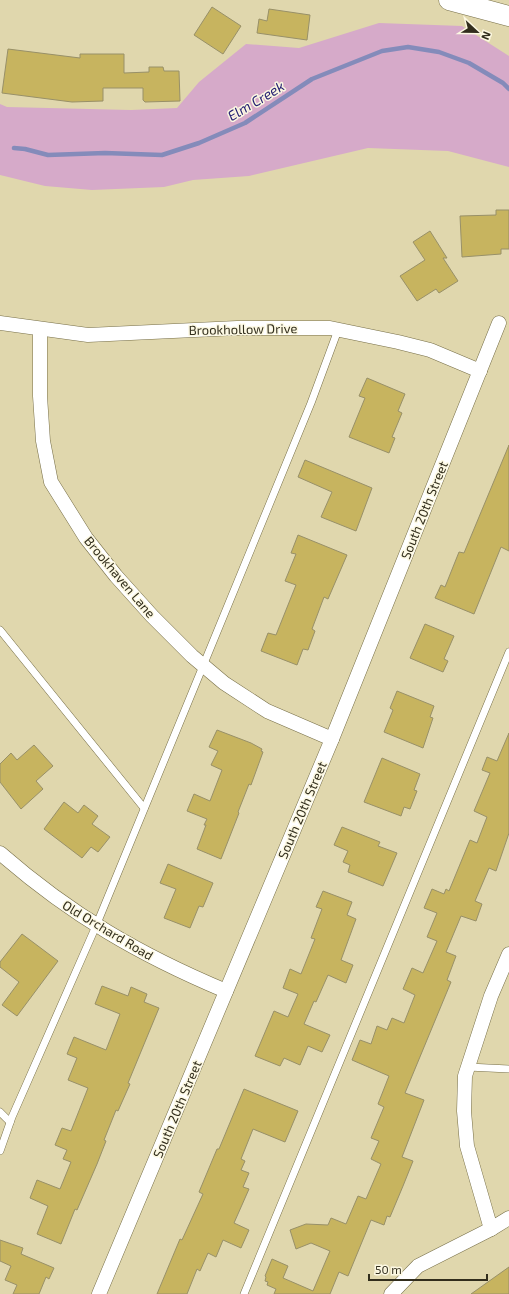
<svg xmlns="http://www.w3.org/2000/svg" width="509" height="1294" font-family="'Exo 2',sans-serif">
  <rect width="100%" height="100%" fill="#e0d7ad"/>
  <path fill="#d6aac9" d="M379 23 462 26 509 56V167L448 151 368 148 249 176 193 180 164 187 92 190 45 186 0 175V104L7 107 131 110 177 108 199 82 246 44 299 48Z"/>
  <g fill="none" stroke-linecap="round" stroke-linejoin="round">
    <path stroke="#848bba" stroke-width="4.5" d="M14 148 25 149 48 155 105 153 162 155 199 143 245 123 312 79 382 51 408 47 439 52 469 63 503 83 509 89"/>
  </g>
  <g fill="#c7b45f" stroke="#989068">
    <path d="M212 7 241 26 223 54 194 35Z"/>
    <path d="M269 9 310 15 307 40 257 33 259 19 267 21Z"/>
    <path d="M8 49 80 58V54H124V73L149 72V67H163L164 71H179L180 101 145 102 143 100V88H103V101L72 102 2 93Z"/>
    <path d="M496 210H509V249H501V254L462 257 460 216 496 215Z"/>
    <path d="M430 231 447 258H443L458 281 439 293 436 289 417 301 400 276 425 260 413 242Z"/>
    <path d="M367 378 405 394 398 411 402 413 392 437 395 438 389 453 349 437 365 398 359 396Z"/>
    <path d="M509 445V551L501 547 474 614 435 598 441 585 445 587 459 552 464 553Z"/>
    <path d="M305 460 372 488 356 531 321 517 332 492 298 477Z"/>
    <path d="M298 535 347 555 328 599 324 597 312 629 315 631 308 650 303 649 297 665 261 651 268 633 276 635 296 585 285 581 296 554 291 553Z"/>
    <path d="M425 624 454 636 444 659 448 661 443 672 410 658Z"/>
    <path d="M397 691 434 706 430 717 433 718 423 748 384 732 393 710 390 708Z"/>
    <path d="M217 730 251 743 262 749 261 751 263 752 251 785 249 784 238 812 239 813 221 859 197 849 206 825H204L207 819 187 811 194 794 210 801 222 770 211 765 218 751 209 747Z"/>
    <path d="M509 733V833L496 871 489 868 475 901 482 904 476 921 461 916 446 952 456 956 447 980 451 982 405 1093 424 1100 402 1157 413 1161 403 1186 390 1217 387 1216 384 1225 371 1220 348 1276 339 1272 330 1294H274L276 1289 267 1285 268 1282 265 1281 266 1277 265 1276 272 1259 288 1266 283 1278 313 1291 330 1251 311 1243 296 1249 290 1230 306 1224 328 1225 331 1218 346 1224 358 1196 366 1199 381 1164 371 1159 379 1141 371 1138 384 1107 378 1104 389 1076 352 1060 360 1040 371 1044 377 1026 387 1030 392 1018 404 1023 415 995 403 989 412 968 423 973 437 941 427 937 437 913 424 908 432 889 444 894 446 889 449 891 470 840 477 843 487 817 474 811 490 773 482 770 487 757 497 761Z"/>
    <path d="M34 745 53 766 36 781 43 789 21 809 0 782V764L11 753 17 760Z"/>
    <path d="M382 758 420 774 414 790 417 791 410 809 404 807 401 816 364 802Z"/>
    <path d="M64 802 78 813 84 805 98 816 92 824 110 837 98 852 91 847 82 858 44 829Z"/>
    <path d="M342 827 380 842 378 846 397 853 383 886 348 872 350 865 343 862 348 851 334 845Z"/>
    <path d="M168 864 213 883 203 907 199 906 190 928 164 918 176 889 160 883Z"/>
    <path d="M323 891 352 902 347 915 356 919 341 960 353 965 346 983 328 975 316 1002 314 1001 304 1024 330 1035 322 1052 308 1046 300 1065 284 1058 280 1066 255 1056 274 1011 288 1017 298 994 283 988 290 969 301 974 315 939 311 938 322 909 316 907Z"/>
    <path d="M22 934 58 961 17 1016 2 1005 19 982 0 967V962Z"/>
    <path d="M102 986 128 996 131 987 147 994 144 1002 159 1008 128 1083 130 1084 118 1111 116 1110 104 1140 106 1141 97 1164 77 1210 75 1209 61 1244 37 1234 48 1206 30 1198 37 1180 60 1189 71 1162 63 1159 67 1150 55 1145 62 1128 71 1131 88 1088 68 1080 77 1058 67 1054 74 1037 106 1050 120 1014 95 1004Z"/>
    <path d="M244 1089 298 1111 285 1142 253 1129 241 1159 245 1161 241 1170 249 1173 243 1187 249 1189 234 1223 249 1230 241 1248 223 1240 216 1257 208 1253 200 1271 197 1269 187 1294H157L180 1239 182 1240 203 1194 199 1192 217 1149H219Z"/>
    <path d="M0 1240 23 1248 21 1254 54 1268 49 1279 46 1277 39 1294H13L17 1285 5 1280 11 1266 0 1261Z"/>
    <path d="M509 1267V1294H471Z"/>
  </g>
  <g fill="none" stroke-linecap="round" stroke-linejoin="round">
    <defs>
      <g id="lane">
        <path d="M0 630 144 808"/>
        <path d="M468 1067 509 1069"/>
        <path d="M0 1112 10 1122"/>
        <path d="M0 1151 12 1117 96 926 203 666 311 403 338 330"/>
        <path d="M244 1294 509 652"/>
      </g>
      <g id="street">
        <path d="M0 323 88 335 237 328H330L398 342 430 350 480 371"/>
        <path d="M40 329V396L43 441 51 482 86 538 116 576 152 616 192 656 224 683 267 711 332 739"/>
        <path d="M0 853C71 915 140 955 226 991"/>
        <path d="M509 954 491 996 465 1076 464 1111 467 1146 491 1229 509 1218"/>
        <path d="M99 1294 332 739 499 323"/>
        <path d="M391 1294 418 1266 491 1229"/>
      </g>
      <path id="secondary" d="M449 0 509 16"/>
    </defs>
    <use href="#lane" stroke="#776f48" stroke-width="8"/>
    <use href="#street" stroke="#776f48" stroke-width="15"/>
    <use href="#secondary" stroke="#776f48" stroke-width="21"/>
    <use href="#lane" stroke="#fff" stroke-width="7"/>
    <use href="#street" stroke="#fff" stroke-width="14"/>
    <use href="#secondary" stroke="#fff" stroke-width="20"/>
  </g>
  <g text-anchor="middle" stroke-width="3" stroke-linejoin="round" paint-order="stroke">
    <g font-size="13" fill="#312d1c" stroke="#fcf8e2">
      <text transform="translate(243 329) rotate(-1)" y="5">Brookhollow Drive</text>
      <text transform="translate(424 510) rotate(-68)" y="5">South 20th Street</text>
      <text transform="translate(120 577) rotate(50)" y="5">Brookhaven Lane</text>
      <text transform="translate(302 810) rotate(-67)" y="5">South 20th Street</text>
      <text transform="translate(108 930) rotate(31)" y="5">Old Orchard Road</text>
      <text transform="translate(177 1109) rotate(-67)" y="5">South 20th Street</text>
    </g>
    <g font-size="14" font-style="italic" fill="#221d71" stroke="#fcf8e2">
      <text transform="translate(256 101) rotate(-31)" y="5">Elm Creek</text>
    </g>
  </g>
  <g transform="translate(477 32) rotate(112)" stroke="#fcf8e2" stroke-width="3" paint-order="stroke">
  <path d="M0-3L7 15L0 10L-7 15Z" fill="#312d1c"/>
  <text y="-6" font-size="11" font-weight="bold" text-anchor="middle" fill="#312d1c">N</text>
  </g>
  <path d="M369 1274v6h118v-6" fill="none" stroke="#312d1c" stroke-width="2"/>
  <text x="375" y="1274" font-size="12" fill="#312d1c" stroke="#fcf8e2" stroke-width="3" paint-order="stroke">50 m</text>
</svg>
